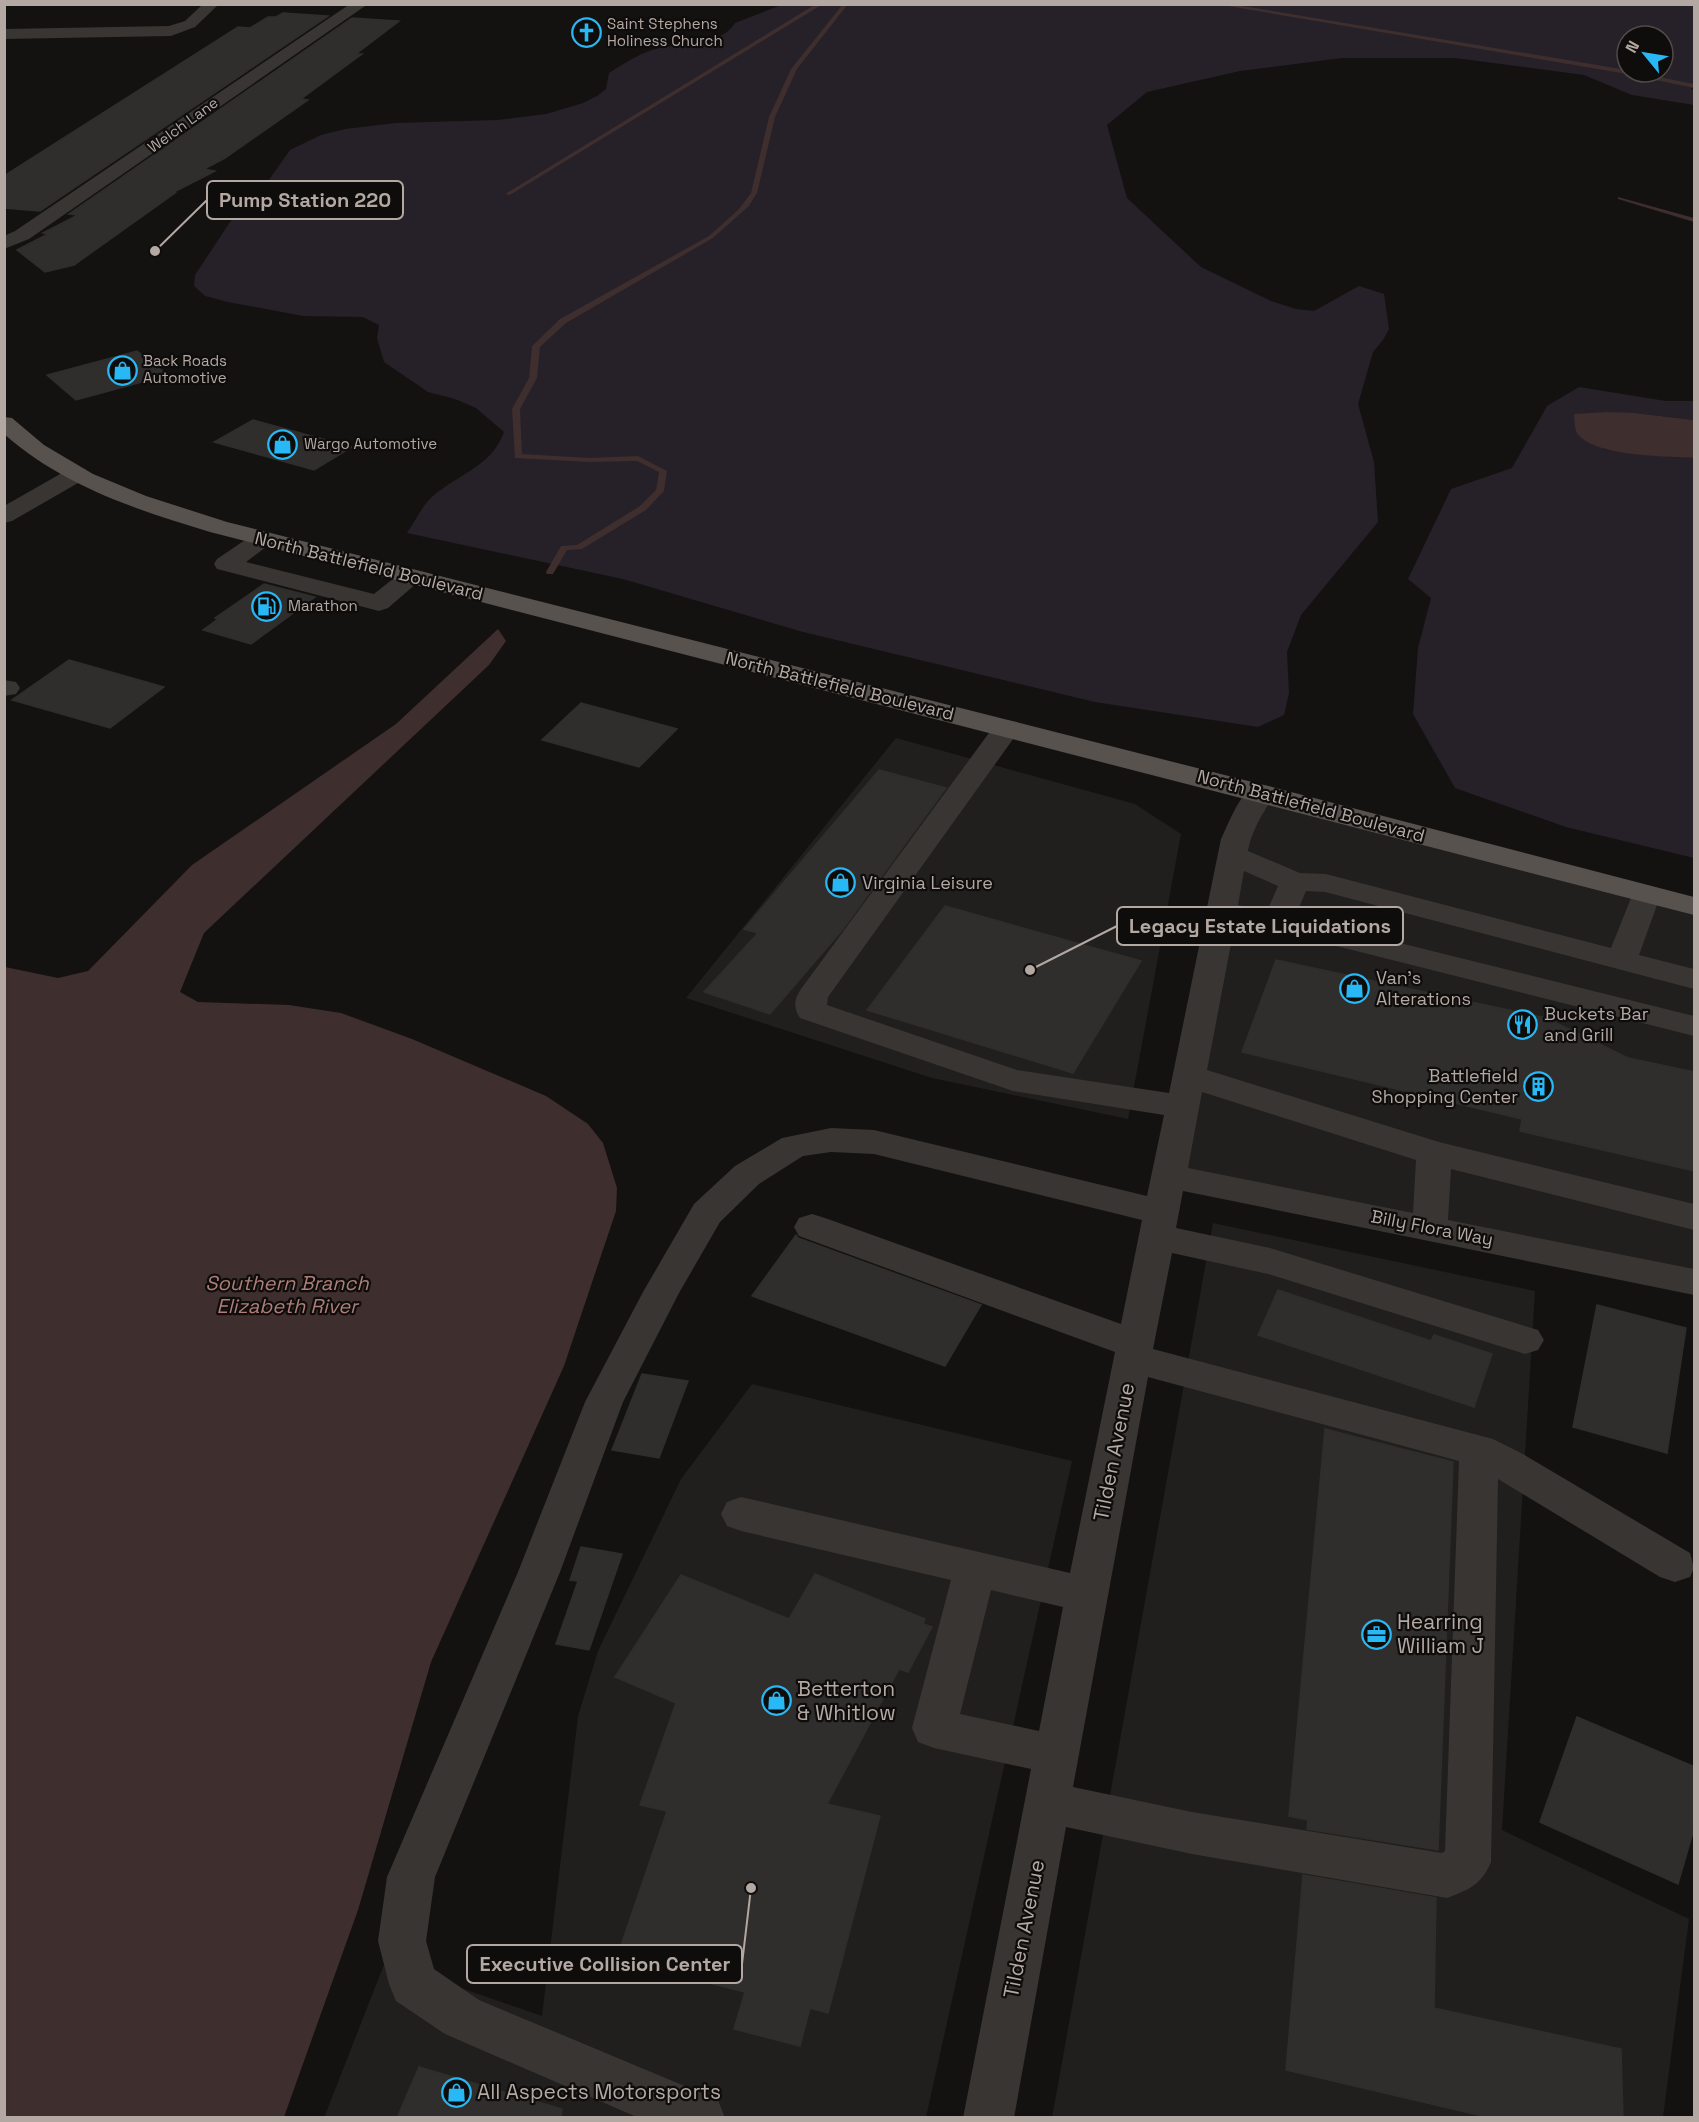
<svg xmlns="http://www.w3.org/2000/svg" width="1699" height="2122" font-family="'Space Grotesk',sans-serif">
  <rect width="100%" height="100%" fill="#131211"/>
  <g fill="#201f1d">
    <path d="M896 738 1135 804 1181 834 1128 1119 932 1078 686 998Z"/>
    <path d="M1262 793 1694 906V1282L1169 1176Z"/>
    <path d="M1213 1223 1535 1291 1502 1830 1689 1919 1663 2117 1052 2118Z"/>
    <path d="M752 1384 1072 1461 926 2117 324 2118 385 1962 542 2016 578 1716 598 1651 681 1479Z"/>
  </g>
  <g fill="#262028" fill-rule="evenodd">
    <path d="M781 5H1694V84L1691 89 1694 90V105L1632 95 1584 75 1455 58H1342L1240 71 1147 92 1107 125 1127 198 1201 267 1271 301 1296 309 1314 311 1359 286 1384 294 1389 329 1383 340 1373 352 1358 404 1374 462 1378 522 1301 615 1287 652 1289 693 1284 715 1258 727 1095 702 803 632 623 579 407 533C414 523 420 510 428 501 453 475 491 469 504 432L476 408 455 399 428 392 384 362 377 338 379 325 363 317 303 316 228 302 205 296 194 286 195 275 230 222 266 184 290 150 321 135 345 129 395 123 497 120 546 114 583 103 597 96 606 89 609 73C623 64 643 51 660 48 683 43 721 46 735 23ZM1627 36H1663V72H1627Z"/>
    <path d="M1579 387 1666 401H1694V420L1635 413 1574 415 1604 449 1694 458V858L1566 827 1455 788 1413 714 1418 648 1431 598 1408 579 1451 489 1512 468 1547 406Z"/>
  </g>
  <g fill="#3e2e2d">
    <path d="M1607 412 1635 413 1694 420V458C1667 456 1593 457 1577 433 1574 428 1575 420 1574 414Z"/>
    <path d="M498 629 506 641 489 665 204 933 180 992 198 1002 289 1005 341 1013 412 1039 546 1096 588 1124 603 1143 617 1188 616 1211 564 1366 431 1662 358 1910 284 2117H5V967L58 978 88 971 192 865 396 724Z"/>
  </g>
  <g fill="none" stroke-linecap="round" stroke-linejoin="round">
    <g fill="#3e2e2d" fill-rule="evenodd">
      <path d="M816 4H823L510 195 505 194Z"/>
      <path d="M843 4H848L797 69 775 117 757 193 749 206 713 238 566 323 540 347 537 378 520 409 522 454 589 458 638 456 667 471 664 491 646 510 582 549 567 550 553 574H547L546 572 561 546 577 545 640 506 656 490 659 472 637 461 589 462 515 458 512 409 529 378 532 346 560 319 709 236 739 209 751 193 769 117 791 69Z"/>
      <path d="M1216 4H1231L1627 70V72H1635L1694 84V88L1627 74Z"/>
      <path d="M1618 197 1694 218V222L1618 199Z"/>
    </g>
  </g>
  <g fill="#2f2e2c" stroke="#2f2e2b" stroke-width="1.5">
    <path d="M283 13 328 16 40 211 4 208V176L238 27 250 28 268 17H276Z"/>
    <path d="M352 18 399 21 356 54H362L301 99 308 100 225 158 204 169 215 171 172 193H175L74 265 45 272 17 250 48 234 43 233 78 215 69 214Z"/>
    <path d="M137 351 168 375 76 400 47 375Z"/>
    <path d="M253 420 352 447 314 470 214 442Z"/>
    <path d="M264 584 315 597 251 644 203 630 218 619 215 618Z"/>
    <path d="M69 660 164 687 110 728 12 700Z"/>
    <path d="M581 703 677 729 639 767 542 740Z"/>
    <path d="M879 770 946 788 843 929 770 1014 704 992 758 933 744 929Z"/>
    <path d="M945 906 1141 961 1073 1073 867 1010Z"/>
    <path d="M1276 960 1546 1018 1628 1058 1695 1072V1171L1520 1131 1522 1119 1242 1052Z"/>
    <path d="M796 1235 798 1238 981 1305 945 1366 752 1296Z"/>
    <path d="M1278 1290 1431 1341 1434 1335 1492 1354 1474 1407 1258 1335Z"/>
    <path d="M1597 1305 1686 1328 1667 1453 1573 1427Z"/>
    <path d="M642 1374 688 1381 659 1458 612 1450Z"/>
    <path d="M1325 1429 1453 1462 1438 1850 1307 1829 1308 1820 1289 1816Z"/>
    <path d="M581 1547 622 1554 589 1650 556 1644 578 1581 570 1580Z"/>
    <path d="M815 1574 925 1619 923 1624 932 1627 908 1672 899 1669 827 1804 880 1816 828 2013 810 2008 800 2046 734 2029 745 1992 616 1960 667 1811 640 1805 676 1703 615 1677 681 1575 789 1619Z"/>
    <path d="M1577 1717 1695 1767V1825L1678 1884 1540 1822Z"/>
    <path d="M1303 1875 1436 1898 1434 2008 1621 2049 1623 2118H1491L1286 2070Z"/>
    <path d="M419 2067 562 2109 561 2118H397Z"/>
  </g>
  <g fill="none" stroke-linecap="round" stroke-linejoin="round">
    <g fill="#383532" fill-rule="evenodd">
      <path d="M203 4H219L195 27 171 36 4 39V29L169 26 185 21Z"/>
      <path d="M350 4H368L29 239 4 249V236L15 231Z"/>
      <path d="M77 467 85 469 88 474 85 479 12 521 4 523V506L69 469Z"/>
      <path d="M262 532 270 534 274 539 270 544 246 562 374 594C389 583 402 567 421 572L424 577 388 608 379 611 217 569 214 564 217 559 254 534Z"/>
      <path d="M4 680 16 682 20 688 16 694 4 696Z"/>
      <path d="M1007 720 1017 722 1021 728 828 997 827 1005 1017 1070 1169 1093 1221 839C1228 825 1240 793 1253 787 1260 783 1266 785 1272 787L1276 793C1264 811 1252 829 1248 851L1300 873 1326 874 1611 948 1635 888 1646 885 1657 888 1661 894 1639 955 1694 969V989L1325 892 1306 891 1295 917 1694 1016V1036L1277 931 1235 923 1207 1070 1439 1142 1694 1204V1230L1451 1169 1448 1220 1694 1269V1295L1183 1191 1176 1228 1270 1248 1538 1330 1544 1340 1538 1350 1525 1354 1268 1274 1172 1253 1153 1349 1493 1439 1521 1453 1690 1553 1694 1568 1690 1577 1675 1582 1660 1577 1498 1479 1491 1862C1482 1884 1469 1890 1447 1898L1192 1854 1066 1827 1014 2118H963L1031 1769 934 1748 918 1742 912 1728 951 1580 741 1531 727 1526 721 1514 727 1502 741 1497 1070 1573 1115 1352 799 1236 794 1227 799 1218 812 1214 825 1218 1121 1324 1142 1220 874 1154 831 1152 803 1156 759 1184 720 1222 679 1293 623 1402 560 1572 435 1877 426 1941 434 1969 479 2000 718 2100 725 2118H639L445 2034 396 2001 389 1984 378 1941 387 1877 518 1572 585 1402 643 1292 694 1204 735 1166 782 1138 831 1128 874 1130 1147 1196 1164 1115 1013 1091 800 1018C793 1008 794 999 801 989L997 722ZM1244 871 1278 886 1267 911 1238 905ZM1202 1092 1416 1160 1413 1213 1188 1168ZM1148 1377 1459 1461 1445 1851 1442 1853 1192 1812 1073 1787ZM991 1590 1063 1607 1039 1731 960 1714Z"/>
    </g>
    <path fill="#57524e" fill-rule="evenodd" d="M4 417 12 418 44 445 93 474 146 496 227 522 1272 787 1694 897V915L210 532C137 510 63 486 4 434Z"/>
  </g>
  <defs>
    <symbol id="church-ring" viewBox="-11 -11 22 22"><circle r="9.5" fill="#0e0d0c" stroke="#28b8f5" stroke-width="1.5"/><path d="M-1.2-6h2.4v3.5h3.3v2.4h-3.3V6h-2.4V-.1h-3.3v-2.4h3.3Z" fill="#28b8f5"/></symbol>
    <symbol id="shop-ring" viewBox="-11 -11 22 22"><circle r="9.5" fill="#0e0d0c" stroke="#28b8f5" stroke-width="1.5"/><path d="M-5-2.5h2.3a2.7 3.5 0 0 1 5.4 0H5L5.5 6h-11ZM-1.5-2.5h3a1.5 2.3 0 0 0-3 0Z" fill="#28b8f5"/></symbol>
    <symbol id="fuel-ring" viewBox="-11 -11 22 22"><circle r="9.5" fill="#0e0d0c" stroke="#28b8f5" stroke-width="1.5"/><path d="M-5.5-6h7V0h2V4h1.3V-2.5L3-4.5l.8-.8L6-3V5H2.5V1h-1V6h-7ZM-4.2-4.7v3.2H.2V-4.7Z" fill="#28b8f5"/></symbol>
    <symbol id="restaurant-ring" viewBox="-11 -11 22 22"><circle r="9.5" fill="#0e0d0c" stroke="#28b8f5" stroke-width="1.5"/><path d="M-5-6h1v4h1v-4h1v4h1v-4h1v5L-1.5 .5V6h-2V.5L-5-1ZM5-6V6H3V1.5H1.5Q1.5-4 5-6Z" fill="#28b8f5"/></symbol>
    <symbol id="building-ring" viewBox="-11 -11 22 22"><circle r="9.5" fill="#0e0d0c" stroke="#28b8f5" stroke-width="1.5"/><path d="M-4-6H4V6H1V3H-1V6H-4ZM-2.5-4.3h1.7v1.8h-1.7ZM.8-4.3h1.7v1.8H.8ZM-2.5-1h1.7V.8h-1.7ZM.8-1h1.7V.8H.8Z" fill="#28b8f5"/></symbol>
    <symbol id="office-ring" viewBox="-11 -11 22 22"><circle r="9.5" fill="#0e0d0c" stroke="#28b8f5" stroke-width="1.5"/><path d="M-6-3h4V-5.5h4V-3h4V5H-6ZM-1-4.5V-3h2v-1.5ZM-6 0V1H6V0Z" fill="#28b8f5"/></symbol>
  </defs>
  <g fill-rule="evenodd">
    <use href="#church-ring" x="570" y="16" width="33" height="33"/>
    <use href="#shop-ring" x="106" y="354" width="33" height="33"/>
    <use href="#shop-ring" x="266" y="428" width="33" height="33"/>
    <use href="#fuel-ring" x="250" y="590" width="33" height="33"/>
    <use href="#shop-ring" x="824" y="866" width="33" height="33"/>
    <use href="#shop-ring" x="1338" y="972" width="33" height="33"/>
    <use href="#restaurant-ring" x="1506" y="1008" width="33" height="33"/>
    <use href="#building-ring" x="1522" y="1070" width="33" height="33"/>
    <use href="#office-ring" x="1360" y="1618" width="33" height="33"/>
    <use href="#shop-ring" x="760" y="1684" width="33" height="33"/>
    <use href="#shop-ring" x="440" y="2076" width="33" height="33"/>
  </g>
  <g text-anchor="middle" stroke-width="4.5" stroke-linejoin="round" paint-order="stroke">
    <g font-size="15" fill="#b4a8a2" stroke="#0e0d0c" text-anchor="start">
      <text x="607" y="29">Saint Stephens<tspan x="607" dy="17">Holiness Church</tspan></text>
      <text x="143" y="366">Back Roads<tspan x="143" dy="17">Automotive</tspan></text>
      <text x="304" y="449">Wargo Automotive</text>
      <text x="288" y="611">Marathon</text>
    </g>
    <g font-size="15" fill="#b4a8a2" stroke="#0e0d0c">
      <text transform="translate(183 125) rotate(-36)" y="5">Welch Lane</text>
    </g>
    <g font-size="18" fill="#b4a8a2" stroke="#0e0d0c">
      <text transform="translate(369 566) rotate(14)" y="6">North Battlefield Boulevard</text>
      <text transform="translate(840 686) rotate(14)" y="6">North Battlefield Boulevard</text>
      <text transform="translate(1311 806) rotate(15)" y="6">North Battlefield Boulevard</text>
      <text transform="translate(1432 1228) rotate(11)" y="6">Billy Flora Way</text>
    </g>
    <g font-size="18" fill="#b4a8a2" stroke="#0e0d0c" text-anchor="start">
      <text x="862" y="889">Virginia Leisure</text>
      <text x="1376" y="984">Van's<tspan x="1376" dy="21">Alterations</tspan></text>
      <text x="1544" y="1020">Buckets Bar<tspan x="1544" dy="21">and Grill</tspan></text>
      <text x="1518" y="1082" text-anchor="end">Battlefield<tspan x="1518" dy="21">Shopping Center</tspan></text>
    </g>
    <g font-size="20" font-style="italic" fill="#b07e78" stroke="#0e0d0c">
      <text x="287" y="1290">Southern Branch<tspan x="287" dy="23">Elizabeth River</tspan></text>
    </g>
    <g font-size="21" fill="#b4a8a2" stroke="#0e0d0c">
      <text transform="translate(1114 1452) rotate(-79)" y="7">Tilden Avenue</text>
      <text transform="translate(1024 1929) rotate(-79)" y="7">Tilden Avenue</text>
    </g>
    <g font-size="21" fill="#b4a8a2" stroke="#0e0d0c" text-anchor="start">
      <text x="1397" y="1629">Hearring<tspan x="1397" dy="24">William J</tspan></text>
      <text x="797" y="1696">Betterton<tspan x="797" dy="24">&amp; Whitlow</tspan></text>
      <text x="477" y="2099">All Aspects Motorsports</text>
    </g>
  </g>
  <path fill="none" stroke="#b4a8a2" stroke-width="2" d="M155 251L207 200M1030 970L1117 926M751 1888L742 1964"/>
  <g fill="#b4a8a2" stroke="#0e0d0c" stroke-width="2">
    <circle cx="155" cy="251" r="6"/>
    <circle cx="1030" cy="970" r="6"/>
    <circle cx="751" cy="1888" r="6"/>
  </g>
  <g fill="#0e0d0c" stroke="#b4a8a2" stroke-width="2">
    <rect x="207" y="181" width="196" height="38" rx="6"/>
    <rect x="1117" y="907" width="286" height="38" rx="6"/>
    <rect x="467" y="1945" width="275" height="38" rx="6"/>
  </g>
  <g font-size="20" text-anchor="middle" font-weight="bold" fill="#b4a8a2">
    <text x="305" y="207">Pump Station 220</text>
    <text x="1260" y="933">Legacy Estate Liquidations</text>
    <text x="605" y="1971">Executive Collision Center</text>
  </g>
  <rect width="1699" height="2122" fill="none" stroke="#b4a8a2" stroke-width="12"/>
  <g transform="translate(1645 54) rotate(300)"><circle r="28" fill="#0e0d0c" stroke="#504b48" stroke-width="1.5"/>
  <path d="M0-4.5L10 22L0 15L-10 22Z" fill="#28b8f5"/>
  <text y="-9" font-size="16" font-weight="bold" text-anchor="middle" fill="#b4a8a2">N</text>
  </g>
</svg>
